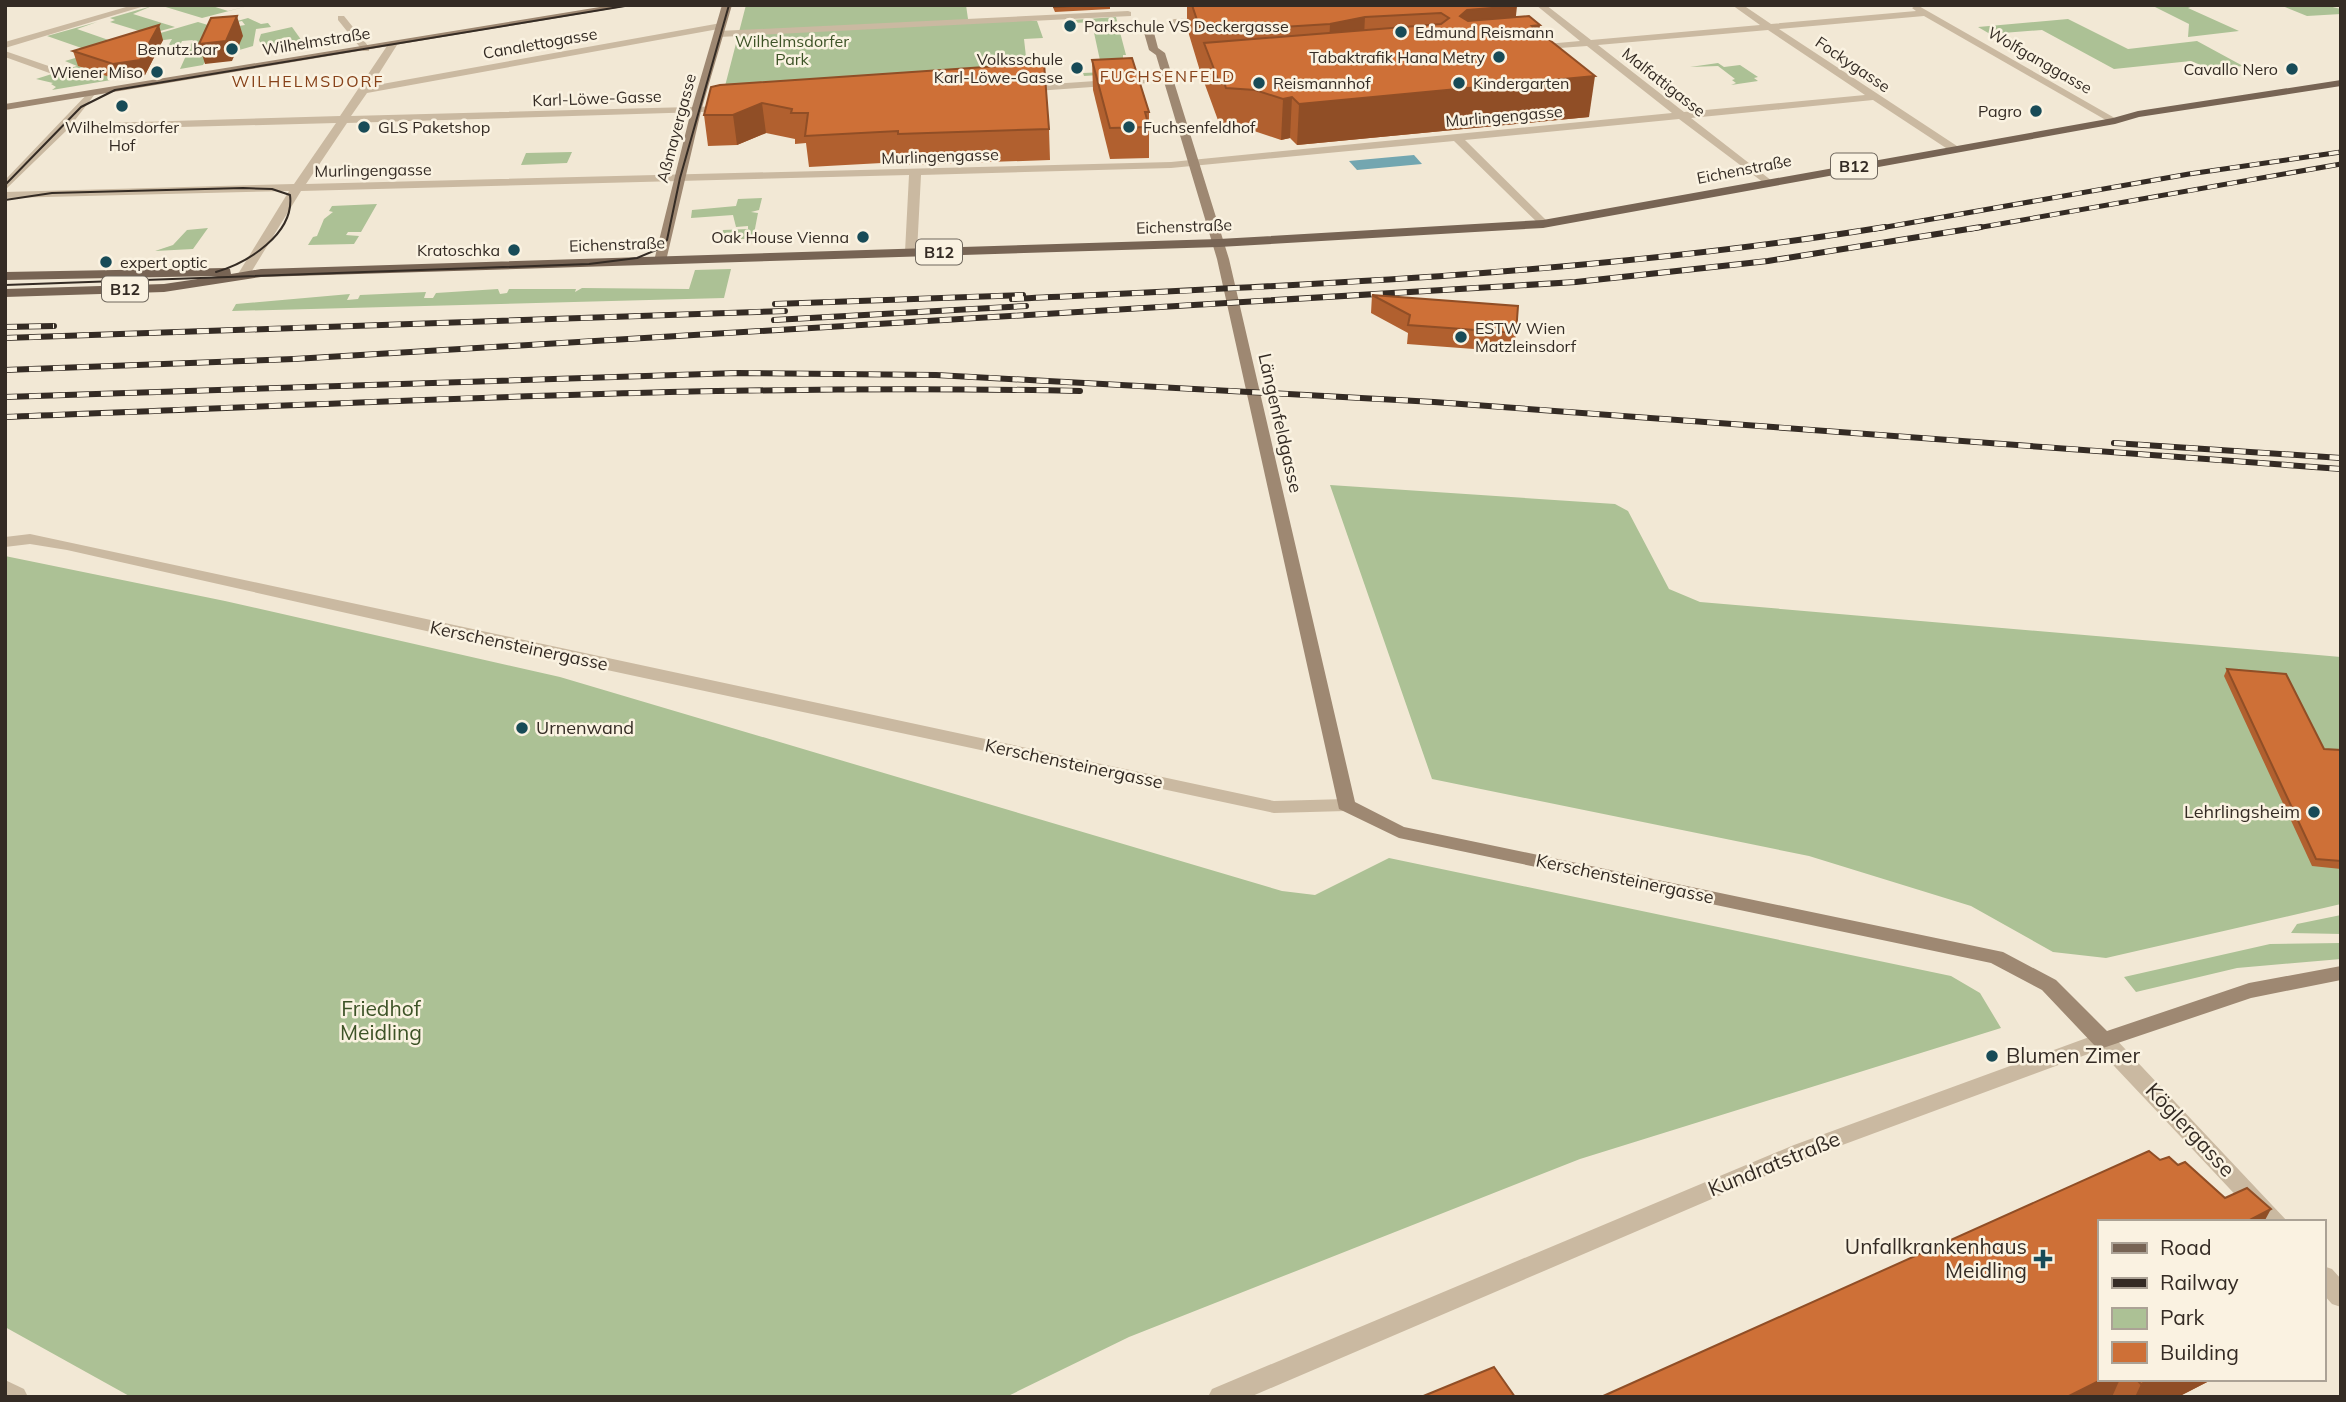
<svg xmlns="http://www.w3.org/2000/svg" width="2346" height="1402" font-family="Mulish,sans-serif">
  <rect width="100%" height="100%" fill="#f2e8d5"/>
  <g fill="#acc195">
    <path d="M159 5H209L228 11 252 5 202 18Z"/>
    <path d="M746 5H966L968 19 1037 21 1043 38 1024 39 1026 57H1048L1047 65 725 86Z"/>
    <path d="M2151 5H2196L2188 8 2239 31 2188 37 2189 24Z"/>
    <path d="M2280 5H2324L2341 9V14L2307 16Z"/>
    <path d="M152 6 133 14 175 27 149 34 110 22 115 20 110 18Z"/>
    <path d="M1116 17 1126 55H1123V63L1130 73 1084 76 1083 73 1107 72 1101 65 1093 28H1098L1096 22 1073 23 1072 20Z"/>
    <path d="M248 18 261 24 268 23 271 27 256 29 253 46 236 51 242 36 210 53 203 65 180 69 193 40 182 41 179 47 167 48 172 39 164 40 79 66 117 79 52 90 56 87 51 84 53 83 36 79 77 66 65 61 198 22 221 29 245 25 242 21 223 25Z"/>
    <path d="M2068 19 2128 49 2197 41 2243 66 2210 69 2191 61 2114 69 2042 30 1990 34 1978 27Z"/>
    <path d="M97 22 77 29 120 44 93 52 47 36Z"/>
    <path d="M292 27 302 41 262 47 259 40 261 34Z"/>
    <path d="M1718 63 1724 67 1740 65 1758 77 1754 78 1758 81 1731 85 1736 83 1732 80 1735 79 1718 66 1690 67Z"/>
    <path d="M572 152 567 163 521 165 526 153Z"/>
    <path d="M762 198 759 210 751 212 758 213 753 239H721L723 230 748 229V226L736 227 733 215 691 218 692 210 736 206 738 199Z"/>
    <path d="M377 204 361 232H348L346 235 359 236 354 244 308 245 313 237 317 236 324 219 333 212 329 211 332 206Z"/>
    <path d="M208 228 193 249 155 251 173 245 187 230Z"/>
    <path d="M731 269 724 298 232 311 236 304 350 294 347 300 358 299 360 295 426 292 424 298H433L436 293 498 289 500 294 507 293 509 289H576L575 292 582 288 689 289 695 270Z"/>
    <path d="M1330 485 1615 504 1628 511 1669 589 1700 602 2341 657V904L2106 958 2053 952 1971 906 1809 856 1432 779Z"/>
    <path d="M5 556 225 601 560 677 1282 891 1315 895 1389 858 1951 976 1980 993 2001 1028 1580 1159 1129 1337 1006 1397H131L5 1327Z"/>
    <path d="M2341 915V934L2291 933 2297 924Z"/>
    <path d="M2341 943V959L2237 968 2136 992 2124 977 2270 944Z"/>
  </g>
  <path fill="#73a6b0" d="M1414 155 1422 164 1357 170 1349 161Z"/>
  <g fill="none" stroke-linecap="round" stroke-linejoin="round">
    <g fill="#cab9a1" fill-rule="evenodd">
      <path d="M133 5H148L5 48V42Z"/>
      <path d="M1536 5H1546L1591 40 1760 25 1732 5H1743L1771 24 1916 11 1912 8 1917 5 2120 121 2111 123 1924 16 1779 29 1957 146V150H1949L1873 100 1691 118 1772 181 1774 183 1768 186 1679 119 1465 140 1547 221 1549 224 1543 228 1454 141 1171 168 921 175 917 252 911 256 905 252 909 175 301 191 250 274 244 278 238 274 289 191 5 198V192L294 184 336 123 67 130 5 190V180L90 91 95 94 72 124 340 116 389 43 392 42 397 45 371 86 721 23 724 24V28L367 93 351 116 729 106 733 107V111L347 123 306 184 1171 162 1672 113 1587 46 1532 50V46L1535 45 1580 41ZM1768 30 1865 95 1684 112 1598 45Z"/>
      <path d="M1128 11 1131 12V16L719 37 714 34 719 31Z"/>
      <path d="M338 16H344L369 47V51H363L338 20Z"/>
      <path d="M1209 18 1212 19V23L1174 25 1169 22 1174 19Z"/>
      <path d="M5 51 63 71 64 73 55 75 5 57Z"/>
      <path d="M1228 72 1232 73V77L1022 92 1017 89 1022 86Z"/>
      <path d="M30 534 1274 801 1346 799 1355 805 1346 811 1274 813 453 637 67 550 30 544 5 547V537Z"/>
      <path d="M2103 1032 2111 1034 2288 1222H2261L2099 1050 1810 1157 1250 1397H1208L1212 1389 1794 1145Z"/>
      <path d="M2323 1266 2332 1269 2341 1279V1307L2332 1304 2323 1294Z"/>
      <path d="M5 1380 24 1389 28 1397H5Z"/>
    </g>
    <g fill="#9e8872" fill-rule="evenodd">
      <path d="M612 5H635L5 110V104Z"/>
      <path d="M722 5H732L701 111 666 261 656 264 654 261 691 111Z"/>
      <path d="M1152 20 1157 23 1153 29 1158 48 1165 53 1229 259 1355 802 1404 827 2003 952 2056 980 2107 1031 2249 983 2341 966V980L2251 998 2103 1048 2095 1046 2042 990 1991 963 1399 838 1339 809 1217 259 1156 55 1149 50 1143 29Z"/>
    </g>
    <path fill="#776454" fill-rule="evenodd" d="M2341 80V86L2139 117 2115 124 1543 228 1219 247 261 277 164 292 5 297V289L164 284 218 276 5 280V272L226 268 230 269 231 274 261 269 1219 239 1543 220 2113 118 2138 111Z"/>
    <g stroke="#342b24" stroke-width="2">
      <path d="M5 185 81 107 115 90 631 5"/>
      <path d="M5 200 52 193 243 188 272 189 290 195C295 234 247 263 216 272"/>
      <path d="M5 285 589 264 637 258 656 250 667 240 680 178 729 5"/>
    </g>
    <defs>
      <g id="rail-far1">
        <path d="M1875 229 2189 174 2341 152"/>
        <path d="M1971 229 2341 164"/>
      </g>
      <g id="rail">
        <path d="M1012 299C1304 285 1596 274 1885 227"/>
        <path d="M775 304 1023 295"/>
        <path d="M774 320 1026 306"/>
        <path d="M5 327 54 326"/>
        <path d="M5 338 785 311"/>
        <path d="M5 370 294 359 1576 282 1768 261 1981 227"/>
        <path d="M5 397 737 373 936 375 1434 402 2341 469"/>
        <path d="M5 417C363 403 721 383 1080 391"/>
        <path d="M2114 443 2341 458"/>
      </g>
    </defs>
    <use href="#rail-far1" stroke="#342b24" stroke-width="5"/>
    <use href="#rail" stroke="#342b24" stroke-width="6"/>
    <use href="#rail-far1" stroke="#faf2e1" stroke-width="3.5" stroke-dasharray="10" stroke-linecap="butt"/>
    <use href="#rail" stroke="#faf2e1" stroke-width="4.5" stroke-dasharray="12" stroke-linecap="butt"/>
  </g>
  <g fill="#b1602f">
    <path d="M1052 5H1110V9L1055 12Z"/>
    <path d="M1187 5H1515L1516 17 1540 32 1589 117 1297 145 1290 138 1281 140 1254 131 1225 129 1223 123H1219L1204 82V71H1200L1187 28Z"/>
    <path d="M163 40 145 75 118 80 78 66 73 51Z"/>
    <path d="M1092 60 1149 112V158L1110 159 1093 90Z"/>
    <path d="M720 85 1049 129 1050 160 900 165V162L809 167 806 143 795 144V139L766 133 737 145 708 146 704 115Z"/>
    <path d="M1372 295 1516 333 1514 352 1407 344 1408 333 1371 313Z"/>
    <path d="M2227 669 2324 749 2341 750V869L2312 866 2224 676Z"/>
    <path d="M2160 1160 2178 1165 2225 1198 2099 1379H2213L2178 1397H1601Z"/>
  </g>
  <g fill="#904e26">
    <path d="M1517 6 1513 44 1460 16 1467 10Z"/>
    <path d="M237 16 243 36 232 61 205 64 199 44Z"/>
    <path d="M1365 17 1363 55 1328 62 1330 24Z"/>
    <path d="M159 25 163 40 145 75 118 80 113 64Z"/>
    <path d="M1540 25 1536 64 1532 26Z"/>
    <path d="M1595 76 1589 117 1297 145 1299 104Z"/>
    <path d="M1292 97 1290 138 1281 140 1283 99Z"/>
    <path d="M762 103 766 133 737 145 733 115Z"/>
    <path d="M2271 1209 2264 1222H2246Z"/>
    <path d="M2103 1379H2120L2112 1397H2067Z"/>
    <path d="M2152 1379H2213L2178 1397H2135L2141 1384Z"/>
  </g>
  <g fill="#ce7037" stroke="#904e26" stroke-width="2">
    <path d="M1054 5H1090L1054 7Z"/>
    <path d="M1192 5H1515L1517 6 1467 10 1460 16 1468 21 1529 16 1540 25 1532 26 1595 76 1299 104 1292 97 1283 99 1255 90 1226 88 1224 82H1219L1204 43 1441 24 1449 18 1441 13 1365 17 1330 24 1201 32Z"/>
    <path d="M237 16 226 41 199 44 211 18Z"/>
    <path d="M159 25 140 60 113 64 73 51Z"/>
    <path d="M1132 58 1149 112H1145L1149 127 1110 128 1092 60Z"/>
    <path d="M1044 63 1049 129 898 134V131L805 136 808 113H791L792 109 762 103 733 115H704L711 87 720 85Z"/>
    <path d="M1372 295 1518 306 1516 333 1408 325 1410 315Z"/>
    <path d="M2227 669 2286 674 2324 749 2341 750V861L2316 859Z"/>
    <path d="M2149 1151 2160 1160 2169 1157 2178 1165 2185 1162 2225 1198 2247 1188 2271 1209 2246 1222H2099V1379H2103L2067 1397H1601Z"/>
    <path d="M1494 1367 1515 1397H1421Z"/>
    <path d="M2136 1379H2152L2141 1384Z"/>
  </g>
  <g fill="#184b57" stroke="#faf2e1" stroke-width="2.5">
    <circle cx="1070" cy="26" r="7"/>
    <circle cx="1401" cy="32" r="7"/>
    <circle cx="232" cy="49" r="7"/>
    <circle cx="1499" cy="57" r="7"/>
    <circle cx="1077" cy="68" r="7"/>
    <circle cx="2292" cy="69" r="7"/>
    <circle cx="157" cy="72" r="7"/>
    <circle cx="1259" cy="83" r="7"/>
    <circle cx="1459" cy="83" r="7"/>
    <circle cx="122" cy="106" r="7"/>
    <circle cx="2036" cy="111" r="7"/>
    <circle cx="364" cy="127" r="7"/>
    <circle cx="1129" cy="127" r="7"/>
    <circle cx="863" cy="237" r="7"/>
    <circle cx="514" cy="250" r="7"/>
    <circle cx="106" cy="262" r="7"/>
    <circle cx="1461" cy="337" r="7"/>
    <circle cx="522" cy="728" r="7"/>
    <circle cx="2314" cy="812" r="7"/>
    <circle cx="1992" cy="1056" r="7"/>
    <path d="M2039.5 1248.5h7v7h7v7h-7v7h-7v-7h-7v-7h7z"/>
  </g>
  <g text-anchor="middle" stroke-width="5" stroke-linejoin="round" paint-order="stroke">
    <g font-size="16" fill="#342b24" stroke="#faf2e1" text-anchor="start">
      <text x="1084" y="32">Parkschule VS Deckergasse</text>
      <text x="1415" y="38">Edmund Reismann</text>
      <text x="218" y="55" text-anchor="end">Benutz.bar</text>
      <text x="1485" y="63" text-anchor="end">Tabaktrafik Hana Metry</text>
      <text x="1063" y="65" text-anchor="end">Volksschule<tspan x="1063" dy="18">Karl-Löwe-Gasse</tspan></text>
      <text x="2278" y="75" text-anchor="end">Cavallo Nero</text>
      <text x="143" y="78" text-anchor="end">Wiener Miso</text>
      <text x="1273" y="89">Reismannhof</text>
      <text x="1473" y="89">Kindergarten</text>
      <text x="2022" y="117" text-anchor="end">Pagro</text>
      <text x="122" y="133" text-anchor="middle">Wilhelmsdorfer<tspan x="122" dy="18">Hof</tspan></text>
      <text x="378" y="133">GLS Paketshop</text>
      <text x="1143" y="133">Fuchsenfeldhof</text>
      <text x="849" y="243" text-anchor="end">Oak House Vienna</text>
      <text x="500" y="256" text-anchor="end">Kratoschka</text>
      <text x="120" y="268">expert optic</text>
      <text x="1475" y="334">ESTW Wien<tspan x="1475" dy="18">Matzleinsdorf</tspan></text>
    </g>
    <g font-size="16" fill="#342b24" stroke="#faf2e1">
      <text transform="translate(316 41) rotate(-9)" y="6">Wilhelmstraße</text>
      <text transform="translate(540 43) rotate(-10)" y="6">Canalettogasse</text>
      <text transform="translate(2040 60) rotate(30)" y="6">Wolfganggasse</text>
      <text transform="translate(1853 64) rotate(34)" y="6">Fockygasse</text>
      <text transform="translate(1664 82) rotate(38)" y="6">Malfattigasse</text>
      <text transform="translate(597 98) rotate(-2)" y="6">Karl-Löwe-Gasse</text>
      <text transform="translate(1504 116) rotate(-5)" y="6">Murlingengasse</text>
      <text transform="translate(676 128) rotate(-75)" y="6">Aßmayergasse</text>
      <text transform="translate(940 156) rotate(-2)" y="6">Murlingengasse</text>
      <text transform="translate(1744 169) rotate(-11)" y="6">Eichenstraße</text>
      <text transform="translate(373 170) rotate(-1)" y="6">Murlingengasse</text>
      <text transform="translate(1184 226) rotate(-2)" y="6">Eichenstraße</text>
      <text transform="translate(617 244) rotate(-2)" y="6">Eichenstraße</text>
    </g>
    <g font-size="16" fill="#3d5327" stroke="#faf2e1">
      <text x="792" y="47">Wilhelmsdorfer<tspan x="792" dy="18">Park</tspan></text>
    </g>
    <g font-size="16" letter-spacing="2" fill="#874219" stroke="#faf2e1">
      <text x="1168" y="82">FUCHSENFELD</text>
      <text x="308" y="87">WILHELMSDORF</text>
    </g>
    <g fill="#faf2e1" stroke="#6f675d" stroke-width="2">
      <rect x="1831" y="153.5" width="46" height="25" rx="5"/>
      <rect x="916" y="239.5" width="46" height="25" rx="5"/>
      <rect x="102" y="276.5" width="46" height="25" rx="5"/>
    </g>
    <g font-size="16" font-weight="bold" fill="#342b24">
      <text x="1854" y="172">B12</text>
      <text x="939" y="258">B12</text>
      <text x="125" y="295">B12</text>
    </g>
    <g font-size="18" fill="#342b24" stroke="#faf2e1">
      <text transform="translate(1280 423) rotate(77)" y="6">Längenfeldgasse</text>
      <text transform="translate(519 646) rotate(12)" y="6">Kerschensteinergasse</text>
      <text transform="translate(1074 764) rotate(12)" y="6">Kerschensteinergasse</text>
      <text transform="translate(1625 879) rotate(12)" y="6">Kerschensteinergasse</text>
    </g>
    <g font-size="18" fill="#342b24" stroke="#faf2e1" text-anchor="start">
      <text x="536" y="734">Urnenwand</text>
      <text x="2300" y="818" text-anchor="end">Lehrlingsheim</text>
    </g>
    <g font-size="21" fill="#3d5327" stroke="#faf2e1">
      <text x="381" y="1016">Friedhof<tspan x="381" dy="24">Meidling</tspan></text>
    </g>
    <g font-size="21" fill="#342b24" stroke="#faf2e1" text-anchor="start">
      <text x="2006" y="1063">Blumen Zimer</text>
      <text x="2027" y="1254" text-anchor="end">Unfallkrankenhaus<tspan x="2027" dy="24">Meidling</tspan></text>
    </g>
    <g font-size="21" fill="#342b24" stroke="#faf2e1">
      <text transform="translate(2190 1130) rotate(47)" y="7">Köglergasse</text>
      <text transform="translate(1774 1164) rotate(-22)" y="7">Kundratstraße</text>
    </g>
  </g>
  <rect width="2346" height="1402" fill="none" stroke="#342b24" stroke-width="14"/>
  <rect x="2098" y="1220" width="228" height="161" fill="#faf2e1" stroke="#aba295" stroke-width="2"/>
  <rect x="2112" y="1243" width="35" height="10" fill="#776454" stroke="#aba295" stroke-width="2"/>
  <text x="2160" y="1255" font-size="21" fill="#342b24">Road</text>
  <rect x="2112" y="1278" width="35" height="10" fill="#342b24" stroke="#aba295" stroke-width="2"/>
  <text x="2160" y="1290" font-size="21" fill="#342b24">Railway</text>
  <rect x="2112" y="1308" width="35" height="21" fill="#acc195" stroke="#aba295" stroke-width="2"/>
  <text x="2160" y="1325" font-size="21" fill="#342b24">Park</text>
  <rect x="2112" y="1342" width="35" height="21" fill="#ce7037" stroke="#aba295" stroke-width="2"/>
  <text x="2160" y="1360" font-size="21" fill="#342b24">Building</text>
</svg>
